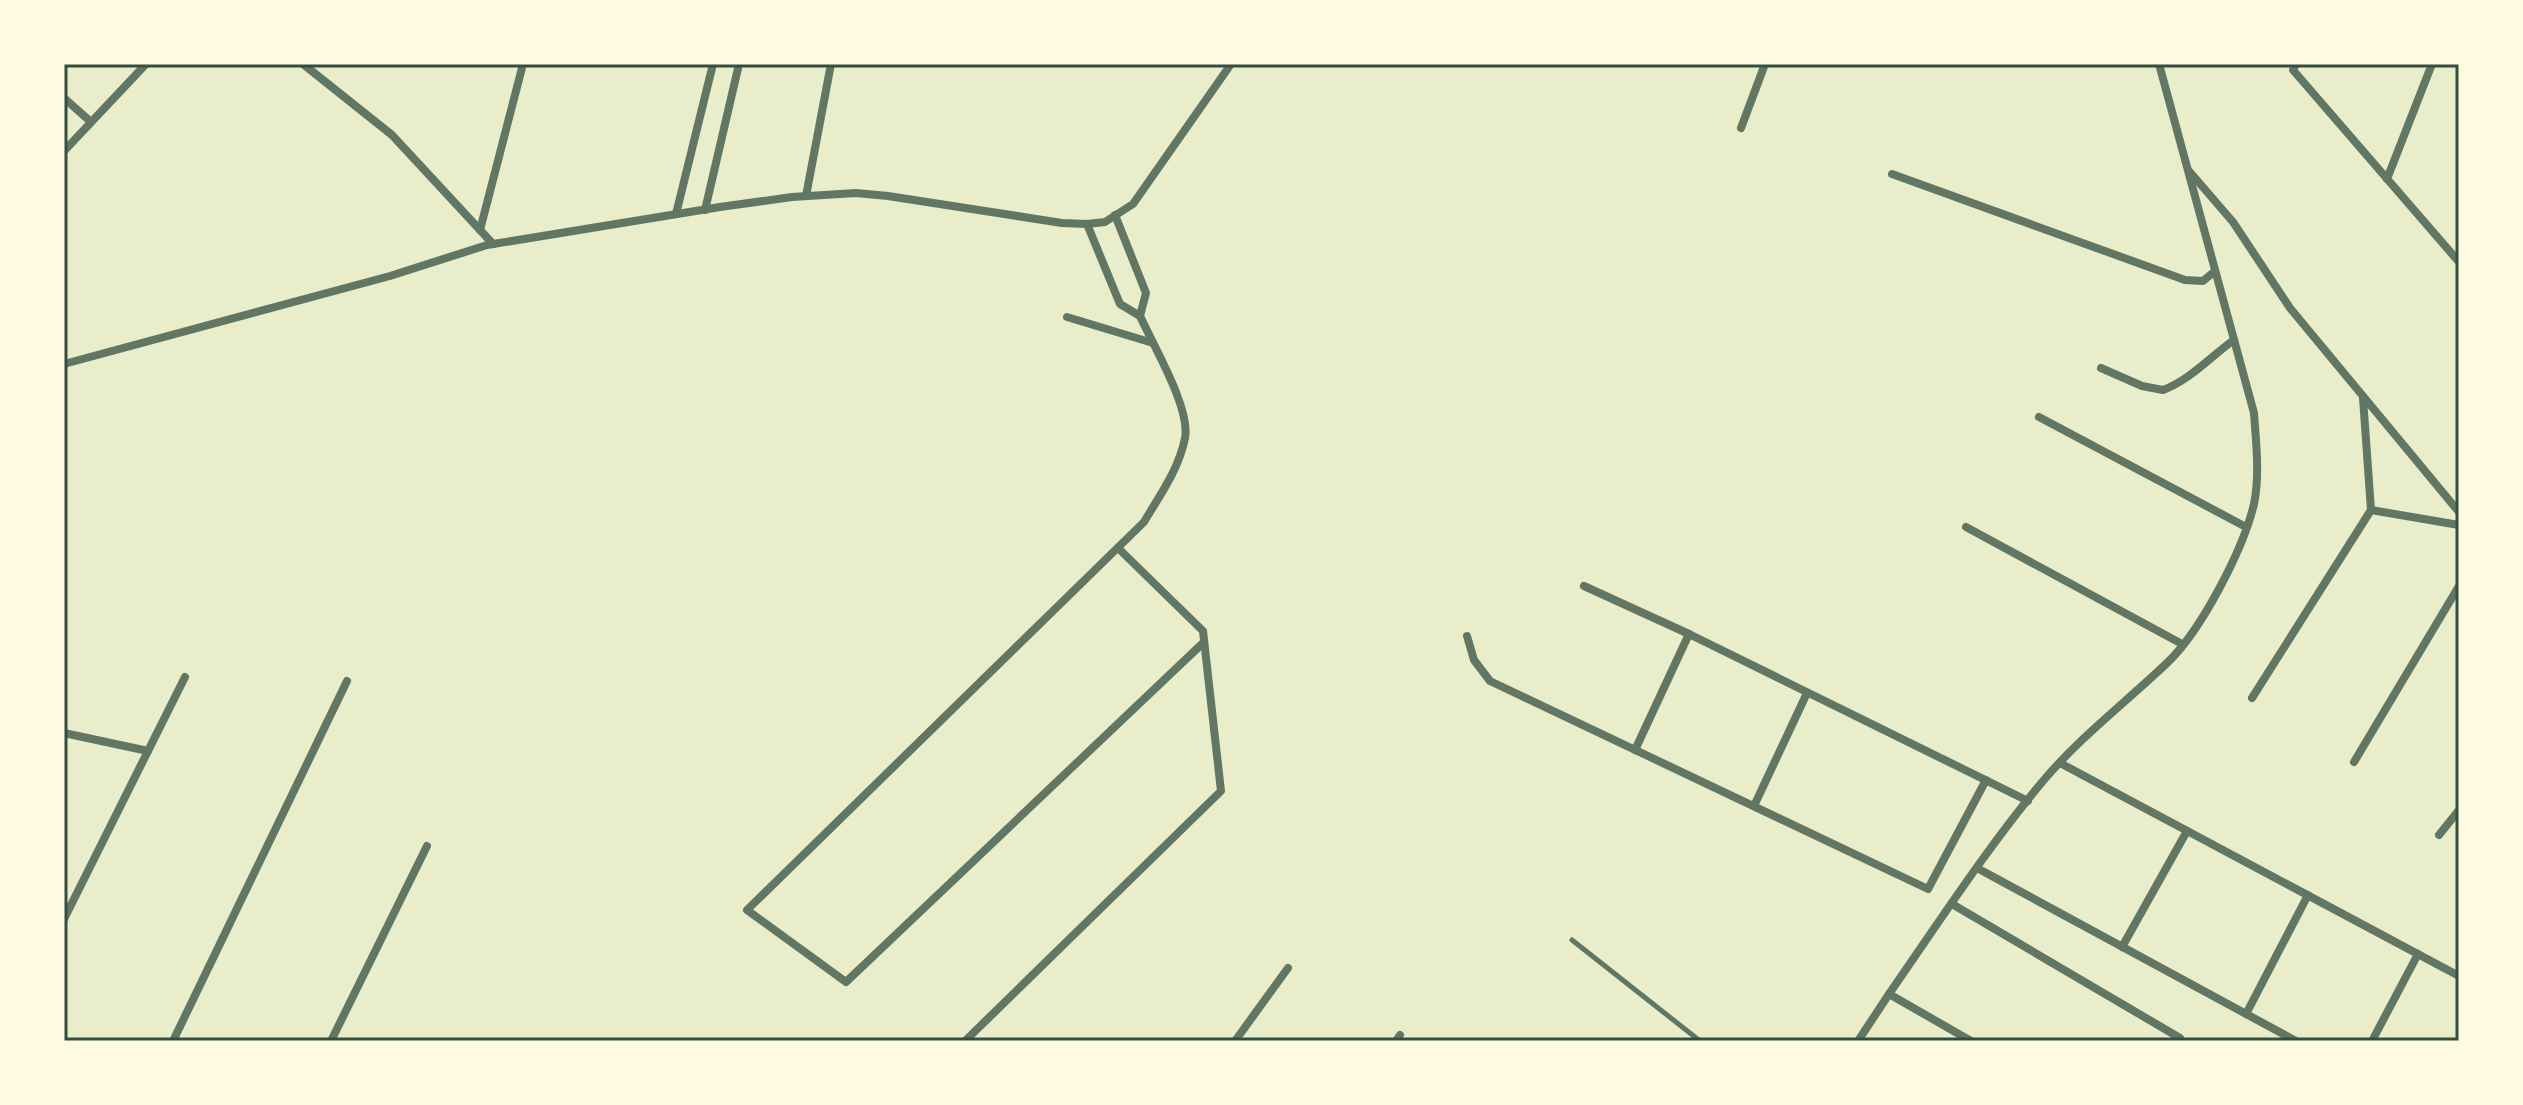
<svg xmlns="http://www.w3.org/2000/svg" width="2523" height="1105" font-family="'Exo 2',sans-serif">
  <rect width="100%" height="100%" fill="#e9edc9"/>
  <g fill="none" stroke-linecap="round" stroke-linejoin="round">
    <path stroke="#617663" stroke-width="5" d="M1572 940 1700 1041"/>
    <g stroke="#617663" stroke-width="8">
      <path d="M303 64 392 135 493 244"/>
      <path d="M2296 64 2293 70 2459 262"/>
      <path d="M64 98 91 122"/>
      <path d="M1741 128 1765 64"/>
      <path d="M64 151 146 64"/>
      <path d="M2189 171 2233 222 2290 308 2459 512"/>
      <path d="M1892 174 2185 280 2203 281 2215 271"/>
      <path d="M2387 179 2432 64"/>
      <path d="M806 196 831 64"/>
      <path d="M705 210 739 64"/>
      <path d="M676 214 713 64"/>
      <path d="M1087 224 1120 304 1140 316 1146 293 1115 215"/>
      <path d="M480 230 523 64"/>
      <path d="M1140 316C1153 345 1191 409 1185 438 1179 469 1160 495 1144 522L747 910 846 982 1204 642"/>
      <path d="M1067 317 1153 343"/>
      <path d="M64 364 390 276 487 245 720 207 792 197 856 193 888 196 1062 223 1087 224 1105 222 1133 204 1231 64"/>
      <path d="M2101 368 2142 386 2163 390C2190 380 2211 356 2234 340"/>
      <path d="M2039 417 2246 527"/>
      <path d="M2371 510 2459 525"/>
      <path d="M1966 527 2182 644"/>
      <path d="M1584 586 1689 634 2028 801"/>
      <path d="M1467 636 1474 660 1490 681 1928 889 1986 780"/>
      <path d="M2252 698 2371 510 2363 398"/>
      <path d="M64 733 148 751"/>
      <path d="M1635 750 1689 634"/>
      <path d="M2354 762 2459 586"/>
      <path d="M2060 763 2459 976"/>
      <path d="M1754 806 1807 693"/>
      <path d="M2439 835 2459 810"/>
      <path d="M1977 868 2296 1041"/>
      <path d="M1952 904 2180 1038"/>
      <path d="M64 919 185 677"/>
      <path d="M2122 947 2187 831"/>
      <path d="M2246 1014 2308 895"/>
      <path d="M173 1041 347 681"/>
      <path d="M331 1041 427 846"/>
      <path d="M965 1041 1221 791 1203 631 1118 548"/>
      <path d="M1235 1041 1288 968"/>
      <path d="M1396 1041 1400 1035"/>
      <path d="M1858 1041 1889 994"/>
      <path d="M1971 1041 1889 994C1939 922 1987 848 2043 781 2080 737 2125 703 2167 663 2201 631 2243 550 2254 504 2260 475 2256 442 2254 413L2159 64"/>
      <path d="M2372 1041 2418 954"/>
    </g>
  </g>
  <rect width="2523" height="1105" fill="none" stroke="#fefae0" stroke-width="132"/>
  <rect x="66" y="66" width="2391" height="973" fill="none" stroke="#344e41" stroke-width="3"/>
</svg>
